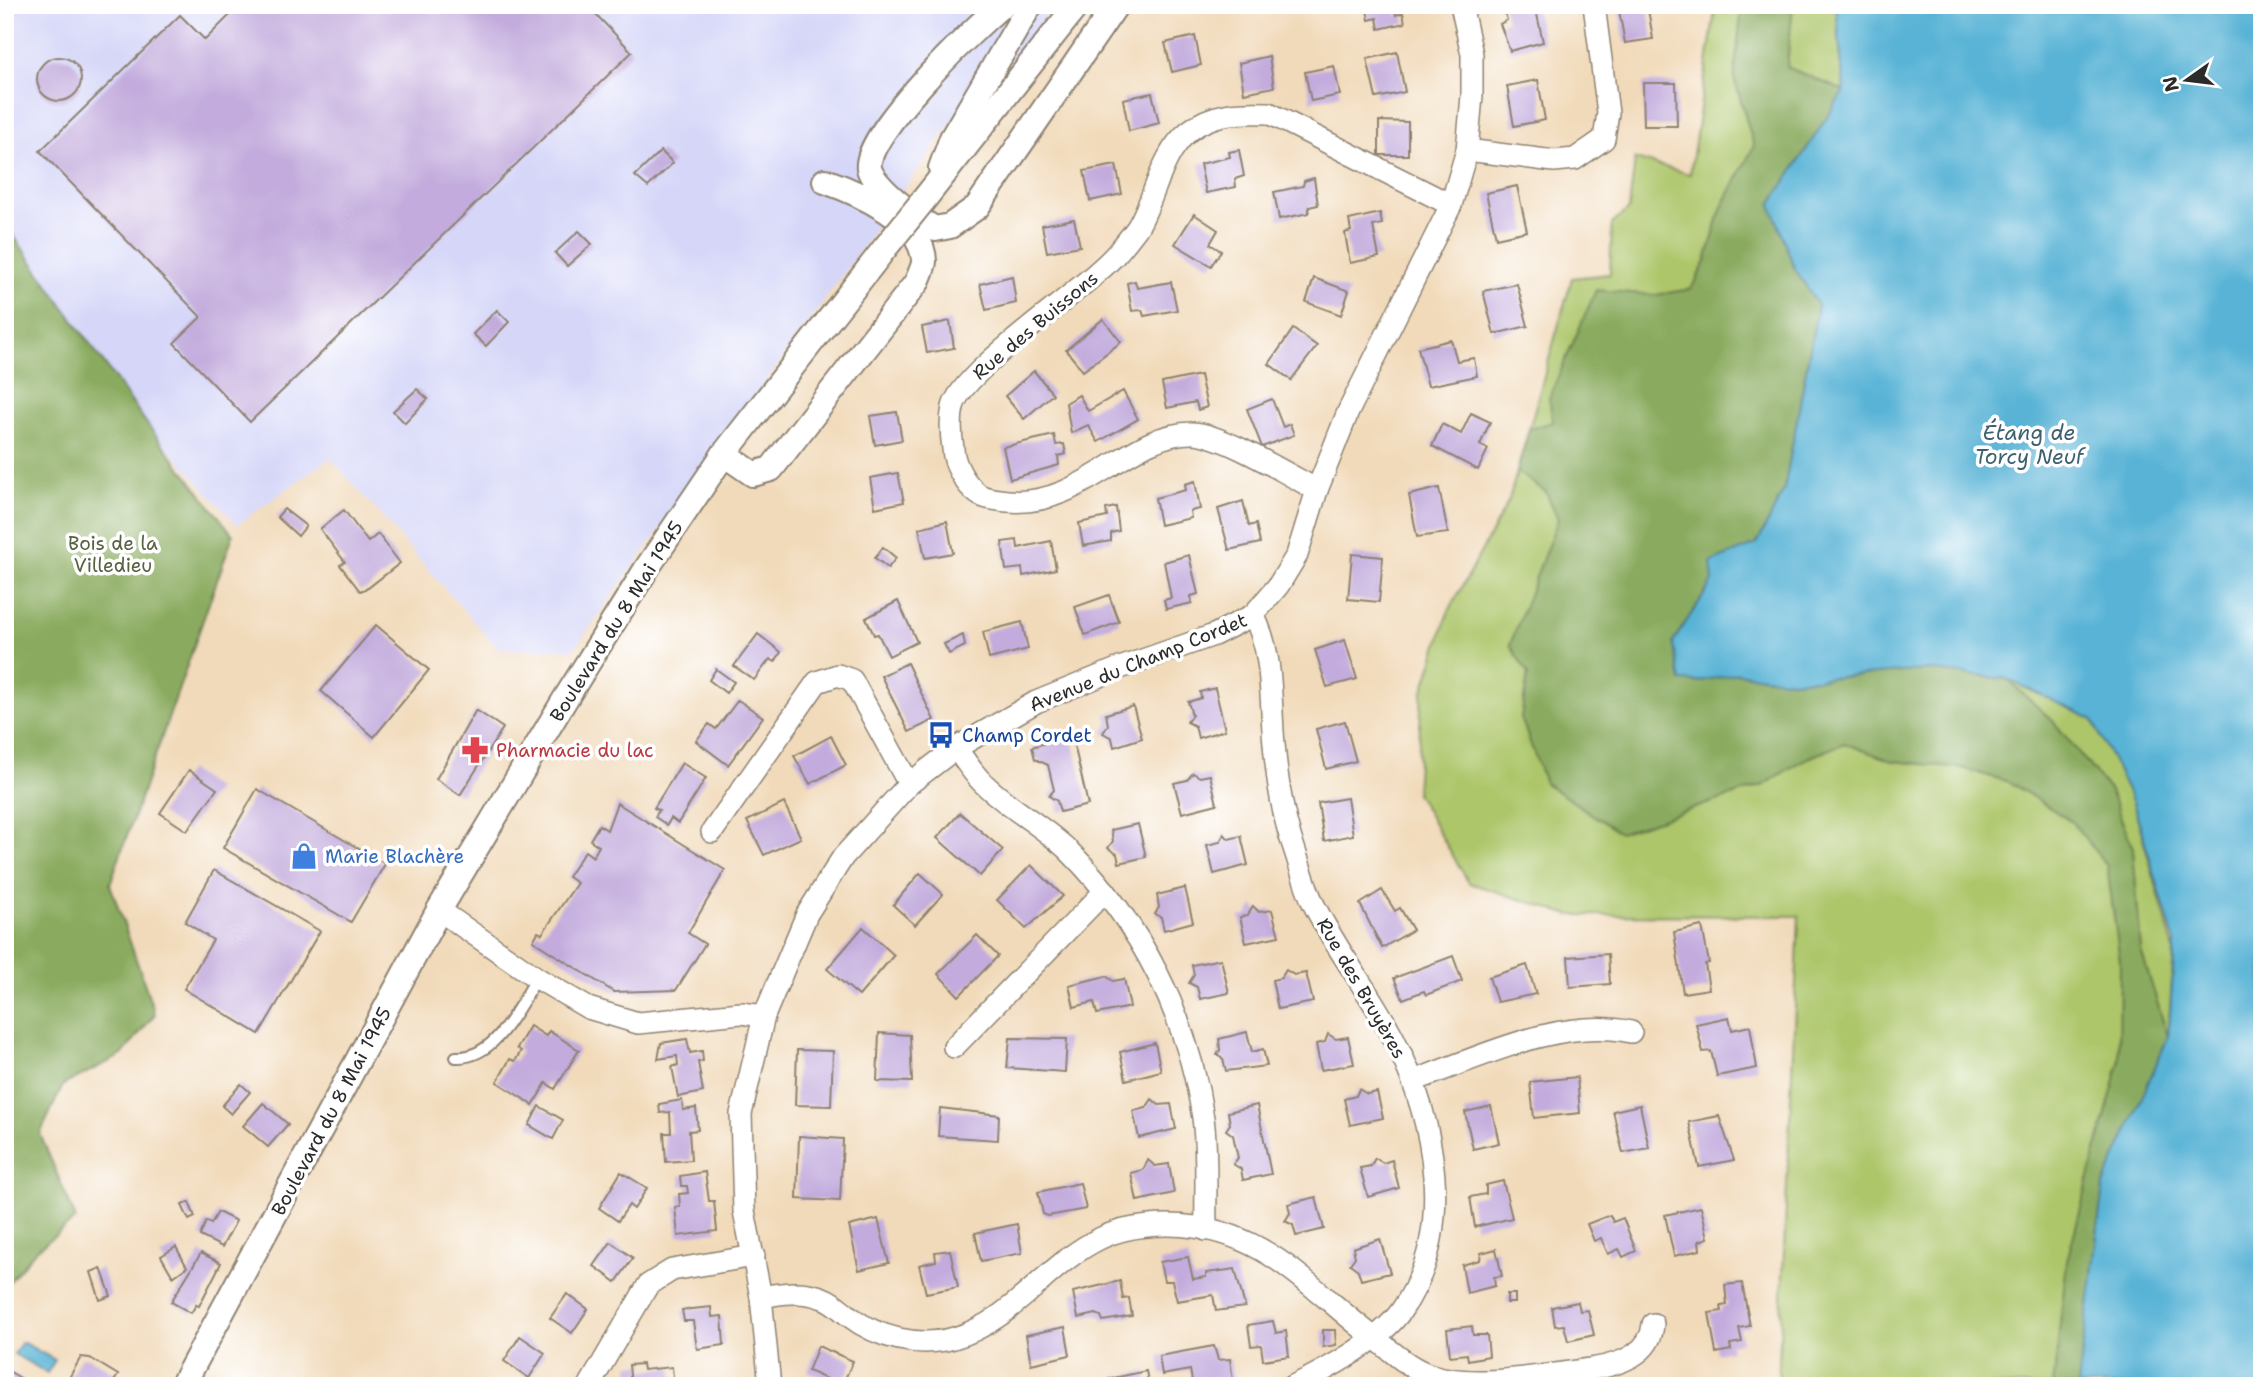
<svg xmlns="http://www.w3.org/2000/svg" width="2267" height="1391" font-family="'Shantell Sans',sans-serif">
  <rect width="100%" height="100%" fill="#fff"/>
  <filter id="ink" filterUnits="userSpaceOnUse"><feTurbulence type="fractalNoise" baseFrequency=".0143" numOctaves="2"/><feDisplacementMap in="SourceGraphic" scale="14" xChannelSelector="R" yChannelSelector="G"/><feConvolveMatrix kernelMatrix="1 2 1 2 8 2 1 2 1" color-interpolation-filters="sRGB"/></filter>
  <filter id="wash" filterUnits="userSpaceOnUse"><feTurbulence type="fractalNoise" baseFrequency=".00686" numOctaves="4" result="noise"/><feDisplacementMap in="SourceGraphic" scale="28" xChannelSelector="R" yChannelSelector="G"/><feGaussianBlur stdDeviation="1.57" result="paint"/><feColorMatrix in="noise" values="0 0 0 0 0 0 0 0 0 0 0 0 0 0 0 0 0 1.4 0 .05"/><feComposite in="paint" operator="in"/></filter>
  <g filter="url(#wash)">
    <rect width="100%" height="100%" fill="#f1daba"/>
    <path fill="#d6d7f8" d="M15 5H1053L1023 50 962 108 574 649H498L330 458 237 525 150 428 5 224V23Z"/>
    <path fill="#adc66b" stroke="#6c784b" stroke-width="2" d="M1716 5H1836L1844 91 1771 204 1757 544 1712 562 1713 581 1673 642 1738 673 1791 681 1925 670 2007 679 2092 719 2133 802 2174 950 2168 1037 2103 1187 2078 1386H1778L1799 916 1570 915 1469 883 1416 793 1422 694 1448 613 1509 500 1572 278 1610 274 1612 224 1629 209 1635 159 1690 174Z"/>
    <g fill="#8aab5f" stroke="#5a6b45" stroke-width="2">
      <path d="M1742 5H1793L1787 67 1844 91 1771 204 1794 267 1818 305 1784 490 1757 544 1712 562 1713 581 1673 642 1681 680 1696 682 1738 673 1791 681 1925 670 2007 679 2053 721 2110 791 2133 848 2141 950 2168 1037 2103 1187 2078 1386H2053L2067 1261 2119 1064 2120 961 2107 866 2072 822 2009 782 1962 768 1892 761 1844 743 1801 761 1764 785 1620 833 1545 783 1521 718 1528 674 1510 645 1558 519 1546 492 1517 472 1529 429 1553 422 1549 398 1596 290 1655 295 1691 289 1706 261 1721 209 1754 146 1734 78Z"/>
      <path d="M5 224 150 428 233 535 110 884 155 1014 122 1055 63 1085 40 1134 76 1219 35 1251 5 1287Z"/>
    </g>
    <g fill="#59b3d6" stroke="#426f80" stroke-width="2">
      <path d="M1836 5H2262V1386H2078L2103 1187 2168 1037 2175 943 2133 802 2092 719 2007 679 1925 670 1791 681 1738 673 1696 682 1681 681 1673 642 1713 581 1711 562 1757 544 1784 490 1818 305 1794 267 1771 204 1844 91Z"/>
      <path d="M22 1342 55 1360 47 1373 14 1354Z"/>
    </g>
    <g id="blocks">
      <g fill="#c3acdd">
        <path d="M240 5H587L632 52 250 422 174 343 201 317 40 151 180 15 205 40Z"/>
        <path d="M1366 5H1394L1396 15 1403 13 1405 23 1379 29 1377 18 1369 20Z"/>
        <path d="M1503 5H1535L1543 42 1510 51 1500 24 1507 20Z"/>
        <path d="M1618 5H1643L1644 9H1648L1653 39 1625 43Z"/>
        <path d="M1195 36 1201 65 1172 72 1165 43Z"/>
        <path d="M1397 52 1405 92 1376 98 1367 59Z"/>
        <path d="M1269 56 1274 87 1244 93 1239 63Z"/>
        <circle cx="59" cy="79" r="22"/>
        <path d="M1334 66 1340 95 1311 101 1305 72Z"/>
        <path d="M1538 80 1545 120 1514 126 1507 86Z"/>
        <path d="M1643 83H1676L1677 126H1644Z"/>
        <path d="M1152 93 1159 123 1129 131 1123 99Z"/>
        <path d="M1379 121 1408 122V155H1379Z"/>
        <path d="M1239 150 1244 176 1235 179 1236 187 1206 193 1200 164 1230 157 1229 152Z"/>
        <path d="M661 151 673 163 648 187 635 176Z"/>
        <path d="M1116 165 1122 194 1090 201 1084 171Z"/>
        <path d="M1314 178 1318 205 1309 207V213L1279 219 1274 192 1303 186 1304 181Z"/>
        <path d="M1517 186 1527 231 1496 238 1486 193Z"/>
        <path d="M1380 213 1382 224 1373 226 1379 257 1350 263 1345 233 1351 231 1349 220Z"/>
        <path d="M1194 214 1218 230 1210 244 1221 251 1211 266 1175 244Z"/>
        <path d="M1074 219 1080 246 1047 252 1042 225Z"/>
        <path d="M579 231 592 244 567 266 555 253Z"/>
        <path d="M1012 276 1016 303 986 310 980 284Z"/>
        <path d="M1314 278 1349 291 1341 315 1306 302Z"/>
        <path d="M1135 281 1137 288 1171 282 1177 310 1144 316 1142 310 1132 311 1127 283Z"/>
        <path d="M1517 284 1528 326 1494 334 1483 291Z"/>
        <path d="M497 310 509 322 486 346 473 334Z"/>
        <path d="M1103 319 1121 342 1083 371 1066 350Z"/>
        <path d="M950 321 954 348 927 353 922 327Z"/>
        <path d="M1293 329 1317 346 1291 380 1269 364Z"/>
        <path d="M1451 340 1457 361 1474 358 1477 376 1428 386 1418 348Z"/>
        <path d="M1034 371 1053 394 1024 419 1005 396Z"/>
        <path d="M1200 375 1207 407 1198 410 1196 402 1167 408 1162 383Z"/>
        <path d="M417 389 428 399 405 423 393 411Z"/>
        <path d="M1123 391 1138 419 1098 442 1088 425 1071 433 1066 403 1079 395 1088 411Z"/>
        <path d="M1272 399 1283 427 1290 424 1294 435 1262 447 1247 409Z"/>
        <path d="M897 412 902 440 875 445 870 416Z"/>
        <path d="M1471 413 1490 422 1480 445 1488 449 1478 470 1432 446 1442 424 1461 434Z"/>
        <path d="M1054 435 1056 445 1064 444 1066 454 1058 456 1059 465 1010 479 1003 447Z"/>
        <path d="M898 473 904 502 875 508 870 478Z"/>
        <path d="M1195 481 1200 509 1190 511 1191 518 1160 525 1155 498 1186 490 1185 484Z"/>
        <path d="M1439 488 1448 533 1417 537 1409 495Z"/>
        <path d="M1243 501 1249 526 1256 524 1260 543 1229 550 1218 509Z"/>
        <path d="M1116 507 1119 531 1111 533V541L1083 546 1079 523 1107 517 1106 509Z"/>
        <path d="M284 509 306 526 298 536 277 517Z"/>
        <path d="M344 510 368 542 378 534 400 563 368 588 360 591 340 565 345 562 320 529Z"/>
        <path d="M947 521 953 553 925 558 919 528Z"/>
        <path d="M1017 540 1018 548 1051 541 1056 569 1023 576 1022 568 1006 570 1002 542Z"/>
        <path d="M883 547 896 558 888 568 875 558Z"/>
        <path d="M1352 554 1383 557 1379 602 1348 599Z"/>
        <path d="M1189 555 1198 594 1191 596 1192 603 1166 609 1164 600 1171 598 1164 562Z"/>
        <path d="M1109 595 1119 622 1085 635 1075 607Z"/>
        <path d="M898 601 917 642 889 656 878 634 874 635 866 618Z"/>
        <path d="M1022 622 1028 649 989 659 983 632Z"/>
        <path d="M376 625 429 670 374 737 321 691Z"/>
        <path d="M758 634 781 652 775 662 770 659 754 680 734 666Z"/>
        <path d="M963 635 965 646 949 654 944 644Z"/>
        <path d="M1345 640 1357 679 1327 687 1315 650Z"/>
        <path d="M907 663 934 720 909 732 881 676Z"/>
        <path d="M716 669 734 682 726 693 709 680Z"/>
        <path d="M1215 688 1225 730 1198 738 1195 726 1187 722 1192 715 1188 702 1201 698 1200 692Z"/>
        <path d="M738 700 763 717 728 765 696 741 709 724 716 729Z"/>
        <path d="M1133 706 1142 738 1114 747 1112 738 1103 733 1108 725 1106 714Z"/>
        <path d="M476 710 503 728 460 795 436 779Z"/>
        <path d="M1345 721 1356 761 1326 769 1316 729Z"/>
        <path d="M1072 735 1088 805 1060 812 1057 801 1049 796 1054 790 1048 765 1035 759 1032 747Z"/>
        <path d="M831 736 846 765 810 784 794 756Z"/>
        <path d="M682 763 706 778 678 823 671 818 667 825 655 817 659 810 654 808Z"/>
        <path d="M189 770 217 789 187 831 160 813Z"/>
        <path d="M1193 773 1200 777 1210 775 1217 804 1182 813 1174 783 1187 780Z"/>
        <path d="M257 789 385 864 351 922 223 848Z"/>
        <path d="M1347 798 1353 835 1324 841 1318 803Z"/>
        <path d="M617 803 725 870 688 933 705 944 676 990 614 992 533 941 538 932 542 934 577 883 568 877 585 851 593 857 599 846 590 840 599 825 607 830Z"/>
        <path d="M784 803 801 838 764 855 747 821Z"/>
        <path d="M960 813 1003 850 980 876 937 838Z"/>
        <path d="M1138 824 1146 857 1119 863 1117 854 1108 848 1113 841 1111 830Z"/>
        <path d="M1224 834 1229 839 1241 836 1248 865 1214 874 1207 845 1220 842Z"/>
        <path d="M1031 865 1063 896 1026 929 997 900Z"/>
        <path d="M214 870 320 931 259 1034 184 989 213 940 185 922Z"/>
        <path d="M920 873 943 894 915 925 893 905Z"/>
        <path d="M1185 888 1193 922 1164 930 1161 917 1155 914 1159 907 1157 895Z"/>
        <path d="M1382 890 1395 911 1400 908 1413 930 1382 948 1360 904Z"/>
        <path d="M1253 906 1259 912 1272 910 1279 936 1246 943 1240 917 1248 915Z"/>
        <path d="M1702 926 1709 963 1705 964 1709 989 1683 993 1674 932Z"/>
        <path d="M863 927 894 955 859 996 827 969Z"/>
        <path d="M977 935 998 956 959 996 938 974Z"/>
        <path d="M1608 954 1610 984 1570 987 1568 957Z"/>
        <path d="M1453 956 1462 981 1426 995 1424 991 1403 999 1394 978Z"/>
        <path d="M1221 959 1229 993 1200 999 1197 987 1189 983 1194 975 1192 965Z"/>
        <path d="M1527 965 1536 994 1497 1002 1489 977Z"/>
        <path d="M1286 970 1294 975 1306 973 1313 1002 1278 1009 1272 980 1281 978Z"/>
        <path d="M1106 976 1113 981 1124 979 1130 1007 1097 1014 1094 1002 1074 1007 1069 985Z"/>
        <path d="M1729 1017 1732 1030 1750 1026 1757 1068 1717 1076 1711 1051 1703 1052 1696 1024Z"/>
        <path d="M530 1026 546 1036 549 1031 579 1050 555 1089 546 1083 533 1105 497 1082 510 1059 515 1061 521 1051 517 1048Z"/>
        <path d="M1247 1032 1252 1052 1263 1049 1267 1066 1226 1071 1223 1059 1217 1055 1220 1050 1219 1039Z"/>
        <path d="M879 1033 910 1035 912 1082 877 1081Z"/>
        <path d="M1328 1034 1336 1039 1348 1037 1354 1064 1321 1070 1316 1044 1325 1042Z"/>
        <path d="M1010 1038 1067 1039 1065 1072 1007 1068Z"/>
        <path d="M687 1039 690 1053 702 1051 703 1061 698 1062 703 1092 678 1097 672 1067 678 1065 677 1056 658 1059 661 1043Z"/>
        <path d="M1155 1043 1161 1071 1126 1080 1120 1052Z"/>
        <path d="M797 1050 833 1051 831 1106 795 1105Z"/>
        <path d="M1577 1077 1580 1113 1534 1118 1530 1082Z"/>
        <path d="M241 1084 250 1092 231 1114 222 1106Z"/>
        <path d="M1359 1089 1367 1094 1377 1092 1383 1118 1350 1125 1344 1099 1356 1096Z"/>
        <path d="M1152 1099 1159 1105 1171 1104 1176 1129 1139 1138 1133 1111 1146 1108Z"/>
        <path d="M682 1100 683 1110 696 1108 698 1130 689 1131 691 1160 666 1162 664 1133H671L670 1112 660 1113 659 1104Z"/>
        <path d="M263 1103 288 1124 268 1147 243 1126Z"/>
        <path d="M1257 1105 1271 1174 1243 1180 1241 1169 1233 1164 1238 1158 1233 1135 1226 1130 1230 1124 1228 1112Z"/>
        <path d="M1640 1105 1649 1148 1623 1153 1613 1111Z"/>
        <path d="M539 1106 563 1120 553 1139 529 1125Z"/>
        <path d="M1491 1106 1499 1143 1473 1149 1465 1112Z"/>
        <path d="M940 1108 999 1115 998 1140 938 1136Z"/>
        <path d="M1719 1116 1734 1160 1699 1167 1689 1122Z"/>
        <path d="M799 1136 843 1139 840 1201 797 1199Z"/>
        <path d="M1375 1158 1383 1163 1392 1160 1399 1188 1368 1197 1360 1168 1371 1166Z"/>
        <path d="M1148 1160 1155 1166 1169 1164 1174 1193 1137 1201 1131 1173 1143 1170Z"/>
        <path d="M621 1172 647 1188 634 1209 629 1205 618 1221 599 1208Z"/>
        <path d="M705 1172 709 1201H714L717 1231 678 1236 675 1207 680 1206 679 1194 688 1193 687 1186H681L680 1176Z"/>
        <path d="M1503 1181 1512 1218 1475 1227 1470 1197 1486 1194V1185Z"/>
        <path d="M1080 1183 1086 1209 1048 1216 1043 1214 1038 1192Z"/>
        <path d="M1316 1197 1324 1229 1296 1236 1293 1225 1285 1221 1290 1213 1288 1204Z"/>
        <path d="M189 1202 195 1217 189 1220 182 1205Z"/>
        <path d="M1701 1207 1708 1238 1699 1241 1700 1250 1674 1256 1665 1215Z"/>
        <path d="M218 1212 236 1221 222 1247 200 1236 206 1221 211 1224Z"/>
        <path d="M1610 1215 1613 1222 1623 1218 1636 1251 1623 1257 1619 1249 1608 1254 1601 1238 1594 1241 1587 1224Z"/>
        <path d="M878 1219 889 1263 859 1270 849 1226Z"/>
        <path d="M1017 1224 1022 1253 981 1261 975 1233Z"/>
        <path d="M1380 1239 1390 1273 1361 1280 1358 1270 1350 1264 1355 1257 1353 1248Z"/>
        <path d="M611 1242 633 1258 616 1282 594 1266Z"/>
        <path d="M176 1247 187 1267 173 1277 161 1256Z"/>
        <path d="M1496 1249 1502 1276 1494 1277 1495 1286 1467 1293 1462 1265 1480 1260 1481 1253Z"/>
        <path d="M950 1250 958 1287 926 1293 919 1265 936 1261 935 1252Z"/>
        <path d="M201 1253 221 1263 199 1306 196 1305 191 1313 171 1302Z"/>
        <path d="M1188 1257 1193 1279 1206 1277V1273L1235 1269 1245 1307 1216 1311 1213 1295 1177 1301 1172 1281H1164L1160 1262Z"/>
        <path d="M101 1268 111 1296 100 1300 91 1272Z"/>
        <path d="M1120 1281 1123 1299 1129 1298 1132 1316 1103 1321 1101 1316 1096 1314 1078 1318 1073 1292Z"/>
        <path d="M1742 1283 1750 1326 1739 1328 1742 1342 1730 1344 1731 1350 1716 1353 1709 1313 1722 1311 1721 1306 1727 1305 1725 1285Z"/>
        <path d="M567 1294 588 1309 572 1333 550 1318Z"/>
        <rect x="1507" y="1294" width="8" height="9"/>
        <path d="M1578 1302 1580 1311 1588 1310 1594 1335 1568 1341 1564 1325 1555 1326 1552 1307Z"/>
        <path d="M711 1307 712 1317 722 1316 724 1345 697 1349 693 1321H684L682 1310Z"/>
        <path d="M1273 1321 1276 1333 1286 1331 1289 1356 1263 1360 1261 1345 1251 1346 1248 1325Z"/>
        <path d="M1472 1326 1473 1335H1487L1489 1356 1468 1360 1467 1354 1450 1356 1447 1329Z"/>
        <path d="M1065 1327 1070 1355 1031 1364 1026 1335Z"/>
        <path d="M1323 1330H1335L1336 1345 1323 1347Z"/>
        <path d="M520 1336 545 1353 529 1378 504 1361Z"/>
        <path d="M818 1346 853 1361 842 1386 808 1371Z"/>
        <path d="M1214 1346 1218 1360 1230 1359 1233 1381 1193 1386 1190 1370 1162 1375 1159 1356Z"/>
        <path d="M81 1357 90 1358 118 1375 111 1386 65 1385Z"/>
        <path d="M642 1364 643 1370 672 1367 674 1386H631L629 1365Z"/>
        <path d="M5 1369 34 1386H13L5 1381Z"/>
        <path d="M1146 1371 1149 1386H1110L1109 1379Z"/>
      </g>
    </g>
  </g>
  <g filter="url(#ink)">
    <use href="#blocks" fill-opacity="0" stroke="#8e8272" stroke-width="2"/>
    <g fill="none" stroke-linecap="round" stroke-linejoin="round">
      <defs>
        <path id="service" d="M456 1057C496 1059 518 1007 537 978"/>
        <g id="minor">
          <path d="M1467 150 1554 161 1575 159 1604 139 1608 113 1594 5"/>
          <path d="M1317 490C1289 475 1222 434 1193 433 1129 432 1084 508 1008 501 999 500 985 499 978 494 965 484 954 465 953 449 951 435 950 420 953 407 962 370 1085 291 1117 253 1124 245 1131 236 1137 228 1156 197 1160 155 1189 131 1212 112 1241 112 1269 113L1451 205"/>
          <path d="M1253 615C1274 652 1270 703 1274 744 1277 779 1282 815 1294 848 1300 866 1305 885 1313 903 1336 950 1370 992 1394 1039 1435 1120 1457 1232 1401 1311 1381 1340 1325 1371 1293 1386"/>
          <path d="M956 748C964 759 972 772 982 782 1008 808 1042 825 1069 851 1141 923 1188 1017 1203 1118 1208 1154 1205 1193 1206 1230"/>
          <path d="M712 832 817 682 838 675 852 680 909 784"/>
          <path d="M439 910 537 978 588 1008 638 1023 741 1013 764 1016"/>
          <path d="M954 1047 1105 891"/>
          <path d="M1413 1081C1479 1058 1561 1016 1631 1032"/>
          <path d="M761 1297C782 1293 803 1290 823 1298 834 1302 840 1309 849 1316 878 1338 918 1348 954 1338 1014 1321 1046 1264 1101 1238 1127 1225 1167 1223 1195 1227 1271 1237 1314 1292 1372 1336 1388 1348 1404 1364 1423 1372 1467 1391 1545 1375 1591 1369 1618 1365 1651 1355 1653 1324"/>
          <path d="M589 1386 648 1285 672 1270 754 1256"/>
          <path d="M770 1386 761 1297 744 1211 741 1114 764 1016 807 914 843 857 909 784 956 748 1036 702 1117 669 1214 635 1253 615 1278 586 1297 555 1317 490 1348 412 1451 205 1467 150 1472 96V54L1461 5"/>
        </g>
        <g id="tertiary">
          <path d="M1002 5C974 28 863 135 869 168 872 186 918 220 935 229L950 226 977 207 1116 5"/>
          <path d="M941 168 952 138 1030 5"/>
          <path d="M922 202 1077 5"/>
          <path d="M724 454 753 474 771 469 917 282C919 276 924 267 924 261 923 220 856 192 825 181"/>
          <path d="M182 1386 439 910 564 701 647 568 724 454 885 248"/>
        </g>
      </defs>
      <use href="#service" stroke="#8e8272" stroke-width="14"/>
      <use href="#minor" stroke="#8e8272" stroke-width="24"/>
      <use href="#tertiary" stroke="#8e8272" stroke-width="28"/>
      <use href="#service" stroke="#fff" stroke-width="10"/>
      <use href="#minor" stroke="#fff" stroke-width="21"/>
      <use href="#tertiary" stroke="#fff" stroke-width="24"/>
      <defs>
        <path id="tertiary-bridge" d="M885 248 922 202"/>
      </defs>
      <use href="#tertiary-bridge" stroke="#8e8272" stroke-width="28" stroke-linecap="butt"/>
      <use href="#tertiary-bridge" stroke="#fff" stroke-width="24"/>
    </g>
  </g>
  <defs>
    <symbol id="bus-bare" viewBox="-9 -9 18 18"><path d="M-5-6H5V4H4V6H2V4H-2V6H-4V4H-5ZM-3.5-4V0h7V-4ZM-3.5 1.2v1.5H-2V1.2ZM2 1.2v1.5H3.5V1.2Z" fill="#1a4fb4" stroke="#fff" stroke-width="2.5" paint-order="stroke"/></symbol>
    <symbol id="pharmacy-bare" viewBox="-9 -9 18 18"><path d="M-2-6h4v4h4v4h-4v4h-4v-4h-4v-4h4Z" fill="#e0444e" stroke="#fff" stroke-width="2.5" paint-order="stroke"/></symbol>
    <symbol id="shop-bare" viewBox="-9 -9 18 18"><path d="M-5-2.5h2.3a2.7 3.5 0 0 1 5.4 0H5L5.5 6h-11ZM-1.5-2.5h3a1.5 2.3 0 0 0-3 0Z" fill="#3f7fe0" stroke="#fff" stroke-width="2.5" paint-order="stroke"/></symbol>
  </defs>
  <g fill-rule="evenodd">
    <use href="#bus-bare" x="922" y="716" width="38" height="38"/>
    <use href="#pharmacy-bare" x="456" y="731" width="38" height="38"/>
    <use href="#shop-bare" x="285" y="837" width="38" height="38"/>
  </g>
  <g text-anchor="middle" stroke-width="7" stroke-linejoin="round" paint-order="stroke">
    <g font-size="19" fill="#2b2b2b" stroke="#fff">
      <text transform="translate(1035 325) rotate(-40)" y="7">Rue des Buissons</text>
      <text transform="translate(616 621) rotate(-58)" y="7">Boulevard du 8 Mai 1945</text>
      <text transform="translate(1138 662) rotate(-22)" y="7">Avenue du Champ Cordet</text>
      <text transform="translate(1362 988) rotate(60)" y="7">Rue des Bruyères</text>
      <text transform="translate(331 1111) rotate(-62)" y="7">Boulevard du 8 Mai 1945</text>
    </g>
    <g font-size="19" fill="#586141" stroke="#fff">
      <text x="113" y="550">Bois de la<tspan x="113" dy="22">Villedieu</tspan></text>
    </g>
    <g font-size="19" fill="#164399" stroke="#fff" text-anchor="start">
      <text x="962" y="742">Champ Cordet</text>
    </g>
    <g font-size="19" fill="#be3a42" stroke="#fff" text-anchor="start">
      <text x="496" y="757">Pharmacie du lac</text>
    </g>
    <g font-size="19" fill="#366cbe" stroke="#fff" text-anchor="start">
      <text x="325" y="863">Marie Blachère</text>
    </g>
    <g font-size="21" font-style="italic" fill="#3d616f" stroke="#fff">
      <text x="2029" y="440">Étang de<tspan x="2029" dy="24">Torcy Neuf</tspan></text>
    </g>
  </g>
  <rect width="2267" height="1391" fill="none" stroke="#fff" stroke-width="28"/>
  <g transform="translate(2187 80) rotate(256)" stroke="#ffffff" stroke-width="5" paint-order="stroke">
  <path d="M0-5L12 26L0 18L-12 26Z" fill="#2b2b2b"/>
  <text y="-10" font-size="19" font-weight="bold" text-anchor="middle" fill="#2b2b2b">N</text>
  </g>
</svg>
